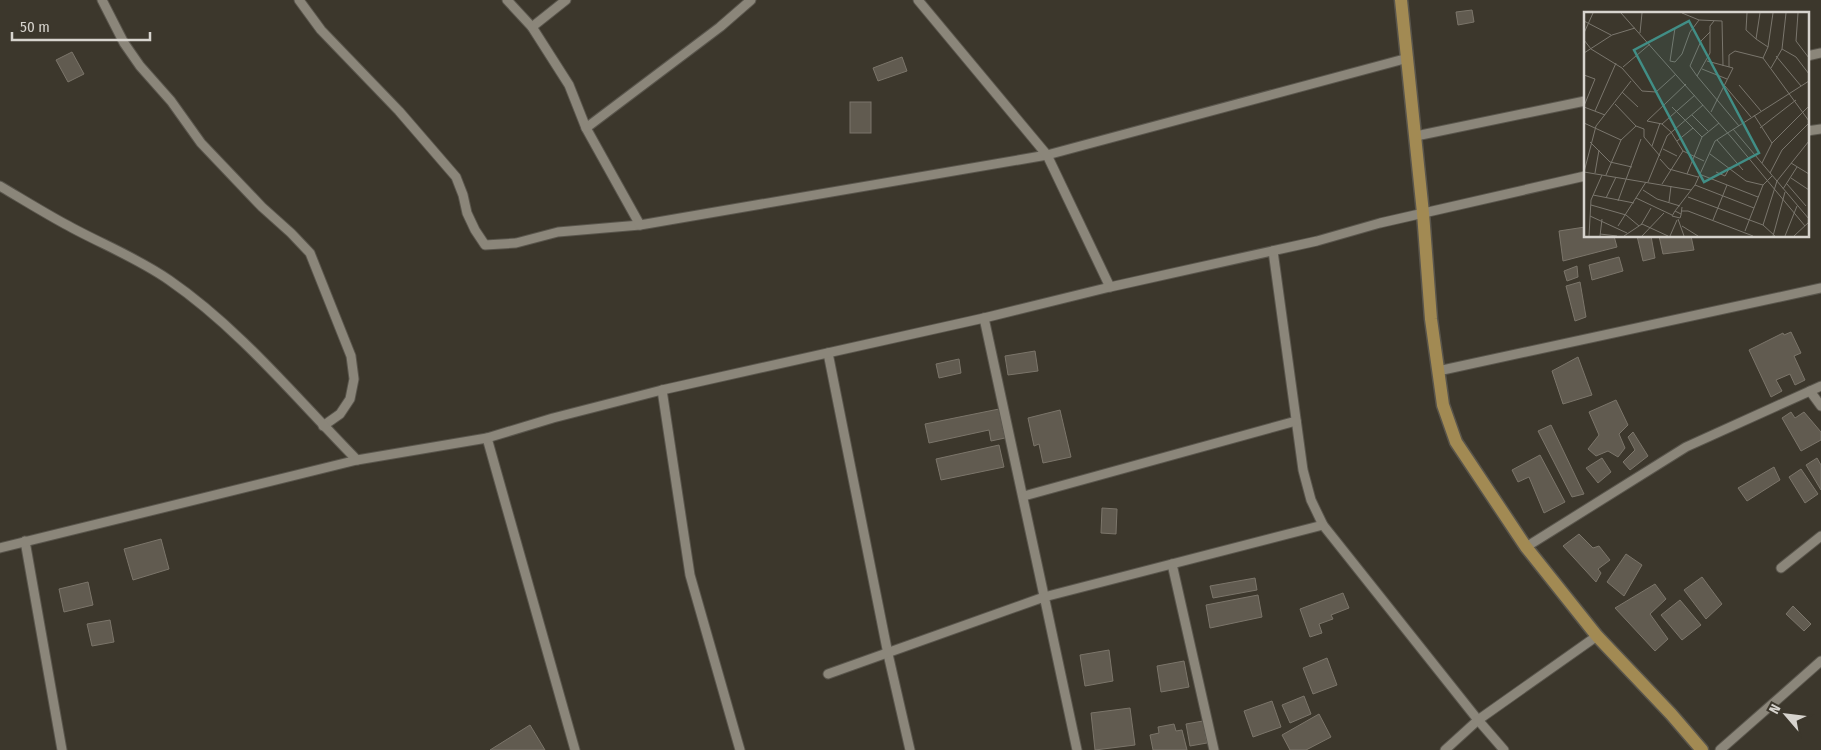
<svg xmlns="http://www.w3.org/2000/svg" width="1821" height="750" font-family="'Fira Sans Condensed',sans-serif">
  <rect width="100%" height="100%" fill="#3c372c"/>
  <g fill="#615b50" stroke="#7b756a">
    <path d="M1472 10 1474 22 1458 25 1456 12Z"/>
    <path d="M72 52 84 74 68 82 56 60Z"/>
    <path d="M902 57 907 71 878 81 873 68Z"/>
    <rect x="850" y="102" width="21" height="31"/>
    <path d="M1585 227V236H1614L1617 247 1563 261 1559 231Z"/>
    <path d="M1637 236H1651L1655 258 1643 261Z"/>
    <path d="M1659 236H1691L1694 250 1663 254Z"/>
    <path d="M1619 257 1623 271 1592 280 1589 265Z"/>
    <path d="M1577 266 1578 277 1567 281 1564 271Z"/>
    <path d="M1580 282 1586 317 1575 321 1566 286Z"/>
    <path d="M1791 332 1801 353 1794 356 1805 380 1795 385 1790 374 1776 380 1782 391 1771 397 1749 350 1783 333 1784 335Z"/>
    <path d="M1035 351 1038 371 1008 375 1005 356Z"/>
    <path d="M1578 357 1592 395 1563 404 1552 371Z"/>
    <path d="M959 359 961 373 939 378 936 364Z"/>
    <path d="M1616 400 1628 425 1619 434 1625 448 1618 457 1608 451 1596 456 1588 449 1599 435 1589 412Z"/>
    <path d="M999 409 1005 438 991 441 989 430 929 443 925 424Z"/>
    <path d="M1060 410 1071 457 1043 463 1039 444 1034 446 1028 418Z"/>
    <path d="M1791 412 1795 418 1804 412 1821 432V440L1801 451 1782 418Z"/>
    <path d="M1551 425 1584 494 1572 497 1538 431Z"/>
    <path d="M1633 432 1648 456 1630 470 1623 462 1635 450 1628 437Z"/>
    <path d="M999 445 1004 467 941 480 936 459Z"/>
    <path d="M1540 455 1565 502 1544 513 1529 477 1518 482 1512 470Z"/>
    <path d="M1602 458 1611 472 1598 483 1586 468Z"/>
    <path d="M1817 458 1821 465V490L1806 465Z"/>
    <path d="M1774 467 1780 480 1747 501 1738 488Z"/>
    <path d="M1801 469 1818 494 1805 503 1789 477Z"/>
    <path d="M1102 508 1117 509 1116 534 1101 533Z"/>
    <path d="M1579 534 1593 548 1599 546 1610 560 1598 569 1601 573 1596 582 1563 546Z"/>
    <path d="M161 539 169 569 133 580 124 549Z"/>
    <path d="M1626 554 1642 565 1624 596 1607 582Z"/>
    <path d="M1702 577 1722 604 1706 619 1684 590Z"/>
    <path d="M1255 578 1257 590 1213 598 1210 586Z"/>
    <path d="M88 582 93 605 64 612 59 589Z"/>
    <path d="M1655 584 1666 599 1650 614 1668 639 1655 651 1615 608Z"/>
    <path d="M1343 593 1349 608 1331 615 1333 619 1319 624 1322 633 1310 637 1300 609Z"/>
    <path d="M1258 595 1262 617 1210 628 1206 605Z"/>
    <path d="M1680 600 1701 625 1682 640 1661 615Z"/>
    <path d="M1793 606 1811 624 1804 631 1786 614Z"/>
    <path d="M110 620 114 642 92 646 87 624Z"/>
    <path d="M1109 650 1113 681 1085 686 1080 655Z"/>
    <path d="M1327 658 1337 685 1313 694 1303 668Z"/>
    <path d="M1184 661 1189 687 1161 692 1157 666Z"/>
    <path d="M1304 696 1311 714 1290 723 1282 705Z"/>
    <path d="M1272 701 1281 727 1253 737 1244 711Z"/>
    <path d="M1130 708 1135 745 1095 750 1091 713Z"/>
    <path d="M1319 714 1331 737 1306 750H1290L1282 735Z"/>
    <path d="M1203 721 1207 743 1190 746 1186 724Z"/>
    <path d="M1174 724 1176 731 1182 730 1187 750H1153L1150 735 1159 733 1158 727Z"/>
    <path d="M530 725 545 750H490Z"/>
  </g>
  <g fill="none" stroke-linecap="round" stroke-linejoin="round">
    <defs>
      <g id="minor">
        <path d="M102 0 124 43 140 66 171 101 201 143 262 207 291 233 310 253 351 356 354 379 350 399 340 414 323 426"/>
        <path d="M299 0 321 30 399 111 456 177 463 195 467 213 475 230 485 245 516 243 558 232 640 225"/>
        <path d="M507 0 532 27 569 85 586 128 640 225 1047 155 1408 58"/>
        <path d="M918 0 1047 155 1110 287"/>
        <path d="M532 27 566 0"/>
        <path d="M1807 56 1821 53"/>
        <path d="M586 128 720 27 751 0"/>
        <path d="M1807 131 1821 129"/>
        <path d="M1416 136 1585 101"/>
        <path d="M0 186C22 199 43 212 65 224 99 243 136 257 169 280 240 329 296 398 357 460"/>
        <path d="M1273 251 1303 470 1311 500 1323 525 1478 720 1504 750"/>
        <path d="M984 318C1016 462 1046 606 1077 750"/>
        <path d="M828 353 888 654 910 750"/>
        <path d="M1438 371 1821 288"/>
        <path d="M662 390 690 575 740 750"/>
        <path d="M1810 391 1821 406"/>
        <path d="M487 438 575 750"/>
        <path d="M1024 496 1296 421"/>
        <path d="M25 541 62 750"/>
        <path d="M1526 547 1686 447 1821 386"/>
        <path d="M0 548 357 460 487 438 553 418 662 390 984 318 1110 287 1317 241 1380 223 1585 176"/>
        <path d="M1172 564 1214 750"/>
        <path d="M1781 568 1821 536"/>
        <path d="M828 674 1044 597 1323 525"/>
        <path d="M1445 750 1478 720 1597 636"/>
        <path d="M1720 750 1821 661"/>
      </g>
      <path id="major" d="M1401 0 1423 213 1431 319 1443 405 1456 442 1526 547 1597 636 1671 714 1702 750"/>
    </defs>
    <use href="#minor" stroke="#59554c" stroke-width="11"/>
    <use href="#major" stroke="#59554c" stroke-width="15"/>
    <use href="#minor" stroke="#8b867a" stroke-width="9"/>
    <use href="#major" stroke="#a28a53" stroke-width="12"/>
  </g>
  <g transform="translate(1584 12)">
    <rect width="225" height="225" fill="#3c372c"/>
    <path fill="none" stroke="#7a766d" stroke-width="1" d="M37 1 148 126 221 214M98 1 115 8 138 9 139 54M163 1 162 18 172 27M176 1 172 27 184 35M214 1 212 29 225 46M0 9 27 23M130 9 126 14V41L113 64 155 114M0 21 9 1M56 21 58 1M0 28 7 37 38 56 58 79 72 80 92 62M198 37 212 45 225 62M0 41 28 23 51 16M192 44 217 74M179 46 184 35 189 1M86 49 91 50 98 42 106 20 115 8M86 49 91 16M123 49 149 56 127 100M39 55 66 32M145 55V43L151 39 179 46 225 109M187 56 198 37 202 1M118 57 143 67M0 63 11 67 0 94M113 64 106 54 117 29 126 20M102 72 63 109 78 112 87 120 99 139 120 149M155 73 177 99M141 74 167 105M38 80 54 95M31 92 52 114 60 117V125L76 144M0 95 21 103M88 95 118 125M11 99 32 51M108 103 124 119M170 103 188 131M0 111 37 128M78 112 111 83M176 116 212 88M149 117 225 207M133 128 159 158M93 129 109 116M6 130 26 150 48 155M68 134 76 111M79 137 93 144M126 142 162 169 179 173M76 147 85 157 114 165M178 151 188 131 225 94M207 151 225 162M0 160 107 178M0 160 12 114 47 69M132 160 141 164 146 155M11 161 15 138M186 161 198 138 225 111M103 162 118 125 135 111M115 162 174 185M22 163 37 128 52 114M207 166 225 178M64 170 83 124 119 93M78 172 99 139M203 172 222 194M111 173 170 196M199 177 213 155M59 178 73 187 96 194M9 183 50 191M104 185 179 213 191 224M22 186 32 165M52 186 88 203M34 189 57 127M85 190 87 174M7 193 42 203 55 214M91 199 111 173 131 129 225 69M97 199H104L169 224M97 202 91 199 88 204 96 206 97 203 98 195M6 204 43 221M94 207 100 224M129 208 143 173M57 213 67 196M179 213 193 169 225 129M34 214 62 170M98 214 114 224M161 219 179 173 188 164M16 222 33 224M5 224 7 188 18 163M16 224 18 207M40 224 58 212 84 224M58 224 80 201M86 224 93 208M189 224 201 180M201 224 213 194M210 224 225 210"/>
    <path fill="#418e86" fill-opacity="0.15" stroke="#418e86" stroke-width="2.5" d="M105 9 175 141 120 170 50 38Z"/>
    <rect width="225" height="225" fill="none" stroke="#d7d4ce" stroke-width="2.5"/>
  </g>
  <g transform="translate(1786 715) rotate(298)" stroke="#3c372c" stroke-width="4" paint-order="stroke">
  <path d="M0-4L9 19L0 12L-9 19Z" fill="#d7d4ce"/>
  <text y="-8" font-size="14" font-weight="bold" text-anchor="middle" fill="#d7d4ce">N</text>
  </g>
  <path d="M12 32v8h138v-8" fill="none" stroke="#d7d4ce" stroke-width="2.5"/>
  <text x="20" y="32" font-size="15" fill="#d7d4ce" stroke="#3c372c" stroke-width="4" paint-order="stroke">50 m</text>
</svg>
